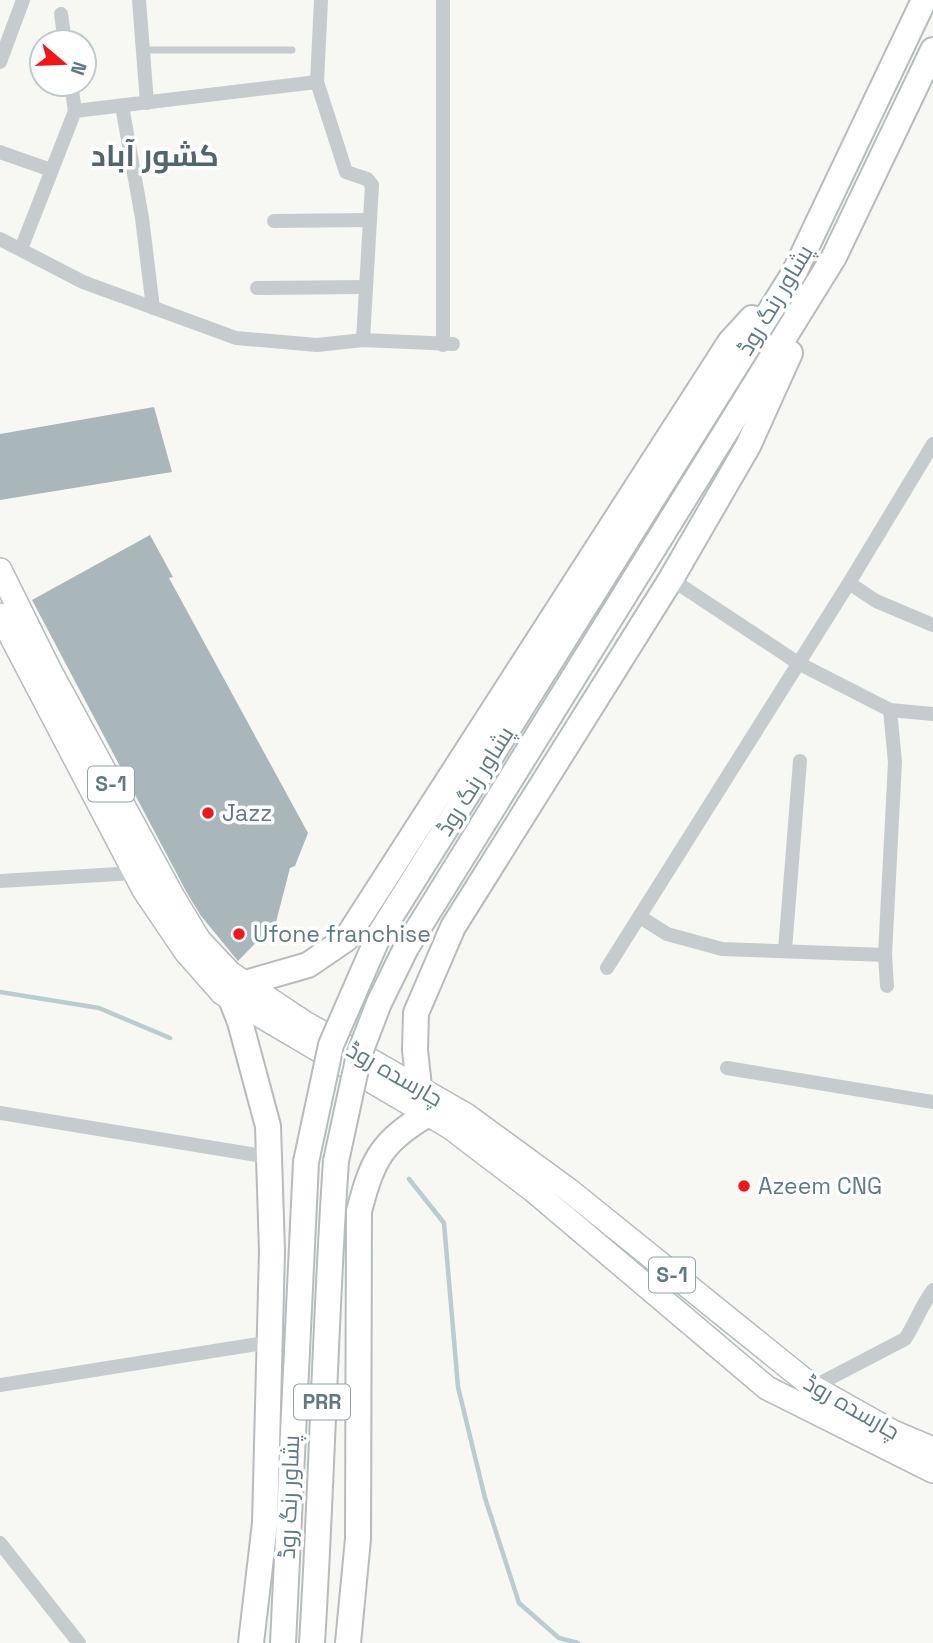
<svg xmlns="http://www.w3.org/2000/svg" width="933" height="1643" font-family="'Space Grotesk',Cairo,sans-serif">
  <rect width="100%" height="100%" fill="#f7f7f4"/>
  <g fill="none" stroke-linecap="round" stroke-linejoin="round">
    <g stroke="#bacccd" stroke-width="4.5">
      <path d="M0 992 99 1008 170 1038"/>
      <path d="M409 1179 444 1223 458 1387 485 1498 519 1603 559 1638 578 1643"/>
    </g>
  </g>
  <g fill="#aab7ba">
    <path d="M154 407 172 472 0 500V434Z"/>
    <path d="M150 535 173 577 169 578 308 833 295 866 290 868 276 922 238 961 201 916 187 893 32 600Z"/>
  </g>
  <g fill="none" stroke-linecap="round" stroke-linejoin="round">
    <defs>
      <g id="primary">
        <path d="M0 570 50 671 173 897 199 940 230 973 305 1023 466 1115 570 1191 813 1387 893 1432 933 1449"/>
        <path d="M0 615 144 890 186 952 222 993 450 1127 534 1191 767 1388 933 1471"/>
      </g>
      <g id="trunk">
        <path d="M379 935 794 273 924 0"/>
        <path d="M406 948 834 257 933 50"/>
        <path d="M242 984 308 965 346 939 730 342 752 318"/>
        <path d="M231 999 240 1022 268 1126 272 1251 265 1523 251 1643"/>
        <path d="M419 1087 415 1050 416 1013 453 927 671 579 748 446 790 353"/>
        <path d="M283 1643 306 1162"/>
        <path d="M312 1643C322 1482 325 1322 336 1161"/>
        <path d="M348 1643 358 1539 359 1211C373 1159 381 1141 430 1113"/>
      </g>
    </defs>
    <use href="#primary" stroke="#b4bcbe" stroke-width="26"/>
    <use href="#trunk" stroke="#b6bcbe" stroke-width="28"/>
    <path stroke="#c6ccce" stroke-width="7" d="M142 50H292"/>
    <g stroke="#c6ccce" stroke-width="14">
      <path d="M139 0 147 103"/>
      <path d="M321 0 317 82 346 172 367 179 372 185 363 340"/>
      <path d="M443 0V345"/>
      <path d="M61 14 65 42"/>
      <path d="M0 62 23 0"/>
      <path d="M71 84 75 111"/>
      <path d="M122 106 142 218 153 308"/>
      <path d="M0 152 51 170"/>
      <path d="M274 221 370 220"/>
      <path d="M0 239 83 282 236 338 317 345 363 340 453 344"/>
      <path d="M21 249 75 111 317 82"/>
      <path d="M257 288 366 287"/>
      <path d="M671 579 798 663 890 710 933 714"/>
      <path d="M849 583 933 444"/>
      <path d="M0 881 135 873"/>
      <path d="M640 917 667 934 722 949 885 955"/>
      <path d="M785 950 800 761"/>
      <path d="M607 968 849 583 876 601 933 625"/>
      <path d="M887 986 885 955 895 762 890 710"/>
      <path d="M727 1068 933 1102"/>
      <path d="M0 1113 269 1157"/>
      <path d="M0 1385 270 1342"/>
      <path d="M813 1387 905 1339C916 1322 921 1306 933 1290"/>
      <path d="M0 1543 79 1643"/>
    </g>
    <use href="#primary" stroke="#fff" stroke-width="23"/>
    <use href="#trunk" stroke="#fff" stroke-width="24"/>
    <defs>
      <g id="trunk-bridge">
        <path d="M336 1161 359 1055 379 1003 406 948"/>
        <path d="M306 1162 331 1045 379 935"/>
      </g>
    </defs>
    <use href="#trunk-bridge" stroke="#b6bcbe" stroke-width="28" stroke-linecap="butt"/>
    <use href="#trunk-bridge" stroke="#fff" stroke-width="24"/>
  </g>
  <g fill="#f61516" stroke="#fff" stroke-width="2.5">
    <circle cx="208" cy="813" r="7"/>
    <circle cx="239" cy="934" r="7"/>
    <circle cx="744" cy="1186" r="7"/>
  </g>
  <g text-anchor="middle" stroke-width="7" stroke-linejoin="round" paint-order="stroke">
    <g fill="#fff" stroke="#8fa2a8" stroke-width="2">
      <rect x="88" y="766.5" width="46" height="35" rx="5"/>
      <rect x="649" y="1257.5" width="46" height="35" rx="5"/>
      <rect x="294" y="1384.5" width="56" height="35" rx="5"/>
    </g>
    <g font-size="21" font-weight="bold" fill="#5f7a82">
      <text x="111" y="791">S-1</text>
      <text x="672" y="1282">S-1</text>
      <text x="322" y="1409">PRR</text>
    </g>
    <g font-size="23" fill="#5f7a82" stroke="#fff">
      <text transform="translate(775 300) rotate(-59)" y="8">پشاور رنگ روڈ</text>
      <text transform="translate(475 781) rotate(-58)" y="8">پشاور رنگ روڈ</text>
      <text transform="translate(395 1074) rotate(30)" y="8">چارسدہ روڈ</text>
      <text transform="translate(852 1407) rotate(30)" y="8">چارسدہ روڈ</text>
      <text transform="translate(289 1497) rotate(-88)" y="8">پشاور رنگ روڈ</text>
    </g>
    <g font-size="23" fill="#5f7a82" stroke="#fff" text-anchor="start">
      <text x="222" y="821">Jazz</text>
      <text x="253" y="942">Ufone franchise</text>
      <text x="758" y="1194">Azeem CNG</text>
    </g>
    <g font-size="30" font-weight="bold" fill="#52676c" stroke="#fff">
      <text x="155" y="166">کشور آباد</text>
    </g>
  </g>
  <g transform="translate(63 63) rotate(109)"><circle r="33" fill="#ffffff" stroke="#bfcacd" stroke-width="2"/>
  <path d="M0-5L12 26L0 18L-12 26Z" fill="#f61516"/>
  <text y="-10" font-size="19" font-weight="bold" text-anchor="middle" fill="#5f7a82">N</text>
  </g>
</svg>
